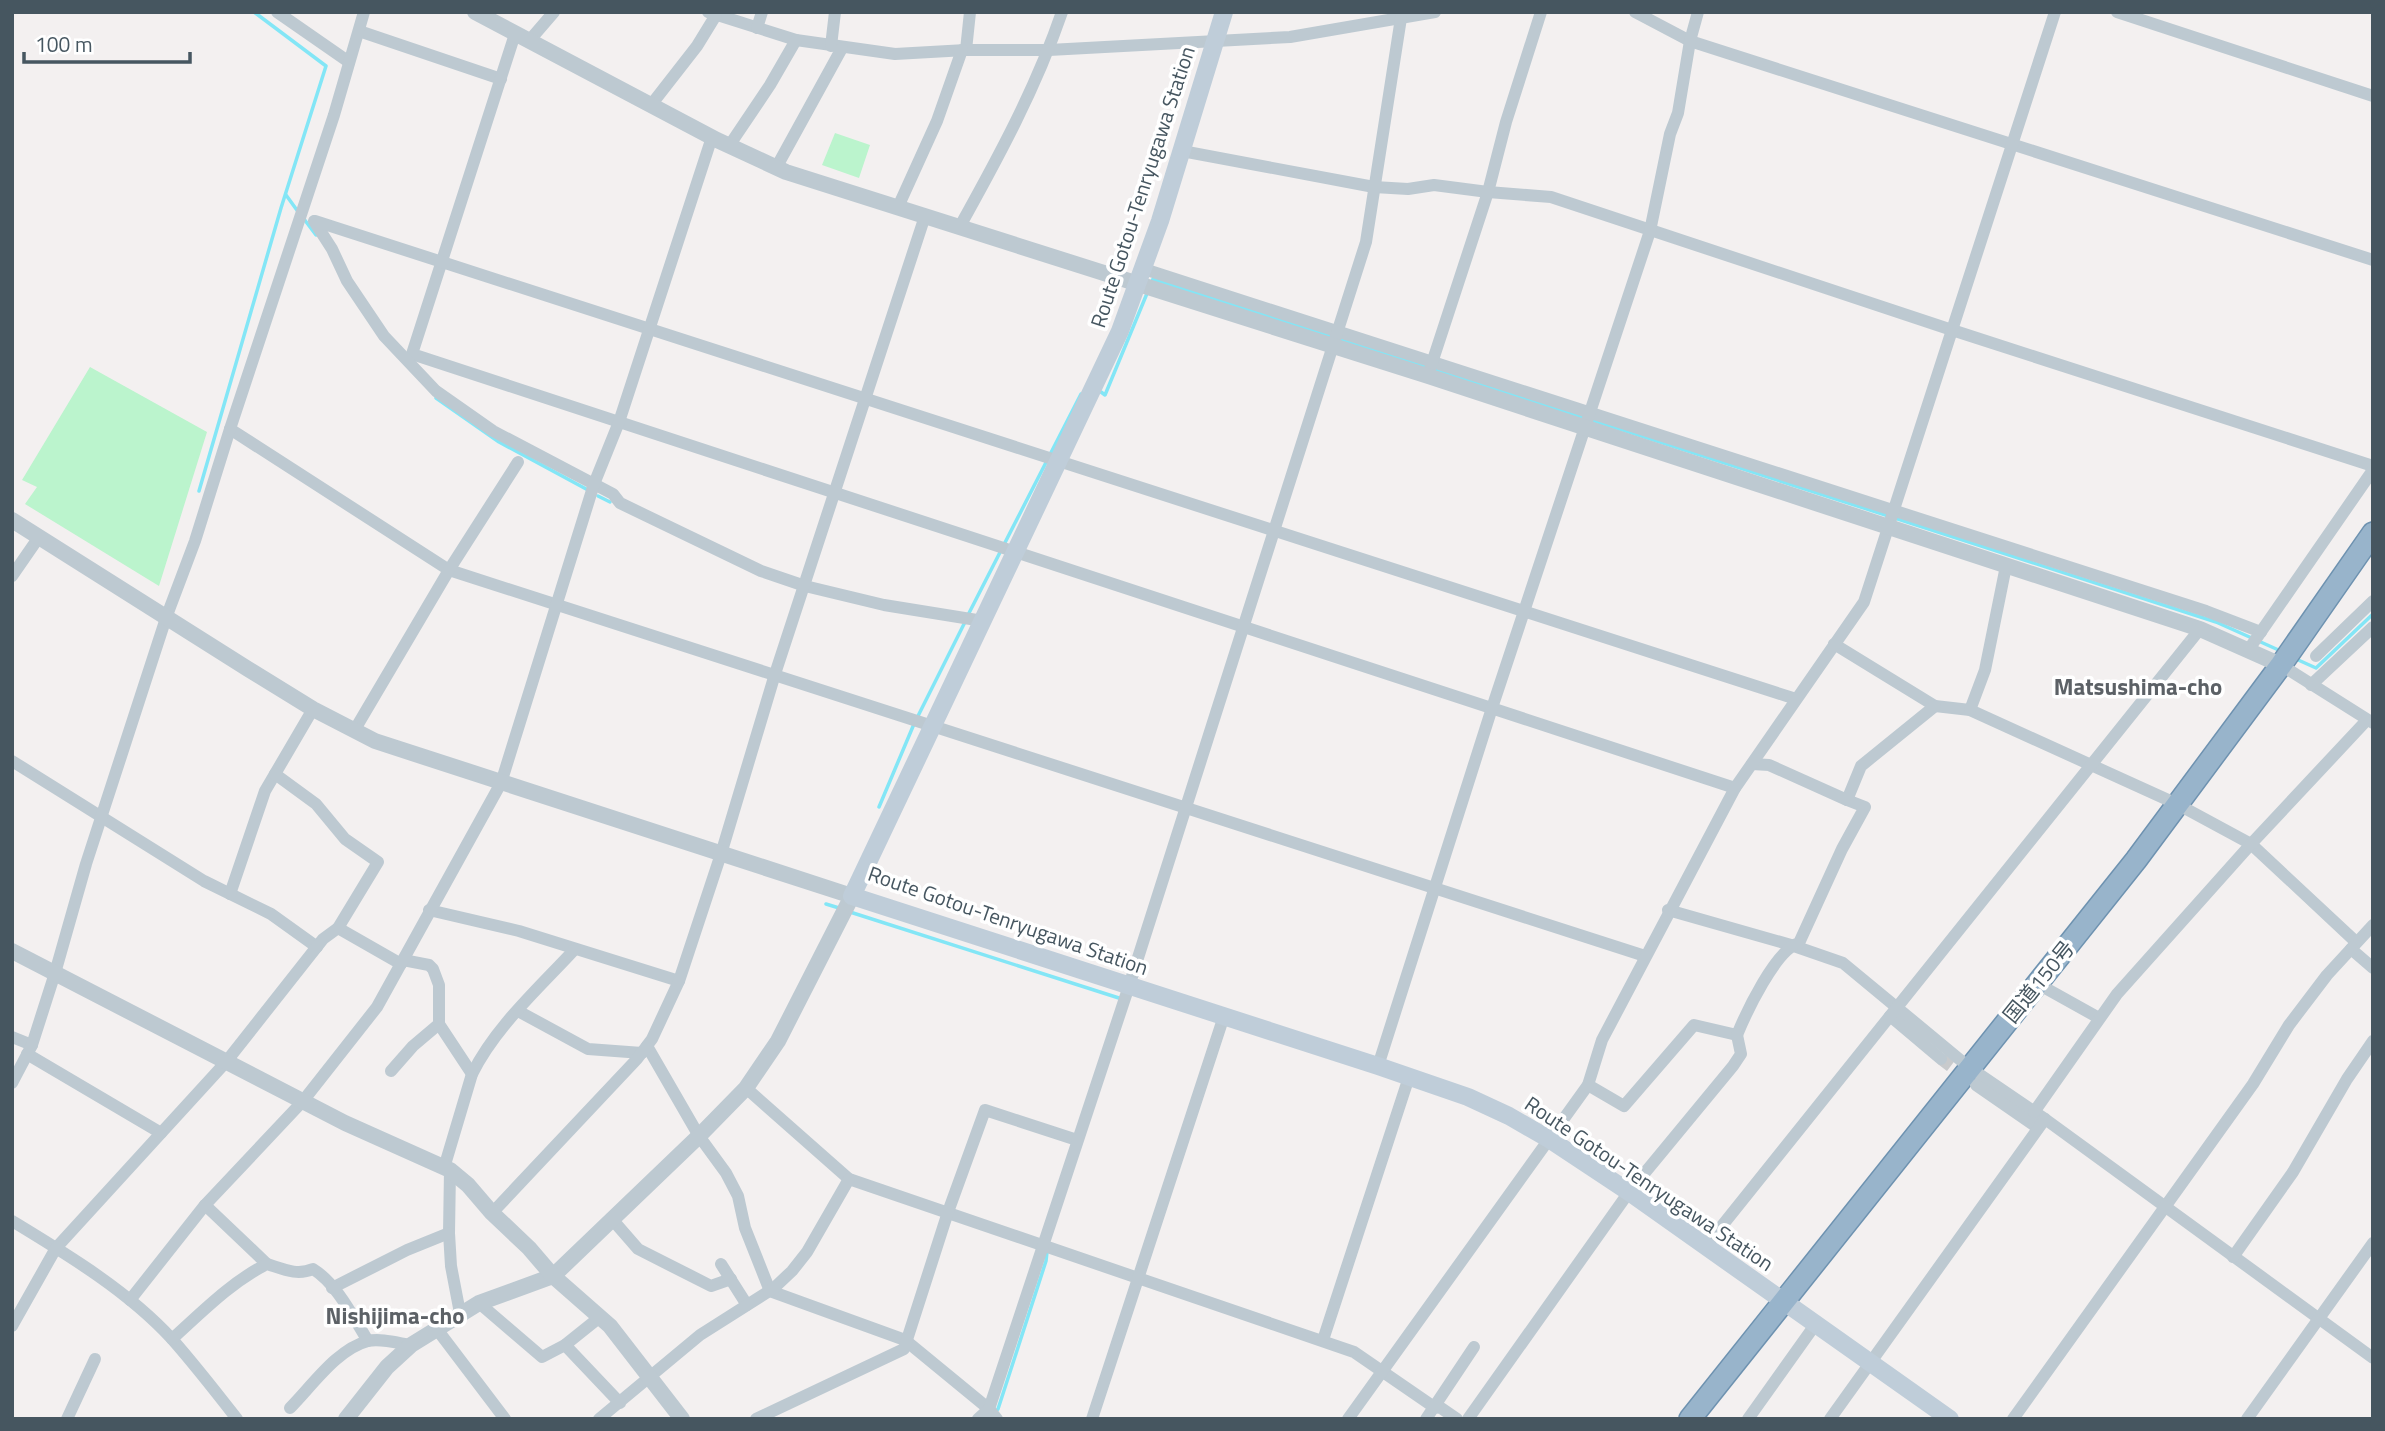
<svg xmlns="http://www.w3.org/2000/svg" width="2385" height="1431" font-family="'Titillium Web','Noto Sans JP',sans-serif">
  <rect width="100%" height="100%" fill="#f3f0f0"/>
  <g fill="#bbf4cd">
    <path d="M835 133 870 145 859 178 822 165Z"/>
    <path d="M90 367 207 432 159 586 25 504 37 487 22 480Z"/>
  </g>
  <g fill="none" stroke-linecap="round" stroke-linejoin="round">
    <g stroke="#83e6f6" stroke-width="3.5">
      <path d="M286 195 299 213"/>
      <path d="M304 219 316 235"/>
      <path d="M1151 284 1153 279 1427 367"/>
      <path d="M1434 369 2216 622 2283 652"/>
      <path d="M1101 392 1105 395 1148 291"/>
      <path d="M436 398 499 442 588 490"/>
      <path d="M199 491 281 208 326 66 254 12"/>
      <path d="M598 496 610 502"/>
      <path d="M968 615 1081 394"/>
      <path d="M2296 659 2316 668 2373 614"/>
      <path d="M879 807 914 724 965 622"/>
      <path d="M826 904 839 908"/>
      <path d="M850 912 1122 999"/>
      <path d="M994 1413 998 1409 1046 1261 1047 1252"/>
    </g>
    <path stroke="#c8cacc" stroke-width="12" stroke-dasharray="12 6" stroke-linecap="butt" d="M1941 1059 1969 1080"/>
    <defs>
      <path id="trunk" d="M1690 1419 2136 860 2281 665 2373 533"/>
    </defs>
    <use href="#trunk" stroke="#6e92b0" stroke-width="24"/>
    <g stroke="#bdc9d1" stroke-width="12">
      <path d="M277 12 349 62"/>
      <path d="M708 12 796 40 895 54 966 50H1049L1290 37 1435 12"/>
      <path d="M1635 12 1690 41 2373 260"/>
      <path d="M2117 12 2373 96"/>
      <path d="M757 28 762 12"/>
      <path d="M359 31 501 79"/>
      <path d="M515 34 412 354 1735 788"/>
      <path d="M529 41 554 12"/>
      <path d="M831 46 835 12"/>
      <path d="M966 50 970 12"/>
      <path d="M651 105 697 46 716 15"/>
      <path d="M729 146 770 85 796 40"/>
      <path d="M1182 151 1374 187 1408 189 1434 185 1488 192 1551 197 1952 330 2373 466"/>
      <path d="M776 168 842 48"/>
      <path d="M898 207 937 121 962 50"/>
      <path d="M314 221 332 249 347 281 384 336 436 391 493 431 613 494 620 503 761 571 805 586 884 605 983 621"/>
      <path d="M315 221 1796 699"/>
      <path d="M959 228C998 158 1036 88 1062 12"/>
      <path d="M1144 269 2206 611 2261 632"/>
      <path d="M1430 369 1488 192 1506 122 1541 12"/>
      <path d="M230 429 449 570 1645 956"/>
      <path d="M12 576 39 537"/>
      <path d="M1834 644 1935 706 1970 710 2177 804 2251 844 2356 942"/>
      <path d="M2249 649 2373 470"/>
      <path d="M2316 656 2373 601"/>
      <path d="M2281 665 2373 723"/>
      <path d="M2311 685 2373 627"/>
      <path d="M1970 710 1985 670 2006 566"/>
      <path d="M354 731 449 570 518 462"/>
      <path d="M12 761 204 881 271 914 317 947"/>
      <path d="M1752 764 1769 765 1847 800"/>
      <path d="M230 894 265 791 313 709"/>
      <path d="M429 910 519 931 679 981"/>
      <path d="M1668 910 1791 945 1843 963 1970 1068 2045 1119 2373 1358"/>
      <path d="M338 928 401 964"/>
      <path d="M2351 949 2373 968"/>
      <path d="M403 960 429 965 433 969 439 985V1024L472 1074"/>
      <path d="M2038 984 2099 1018"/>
      <path d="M518 1011 588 1049 642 1053"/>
      <path d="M1890 1016 1941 1059"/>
      <path d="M12 1037 32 1045"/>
      <path d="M647 1046 699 1136 726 1173 738 1196 745 1228 770 1291 905 1340 989 1409 997 1419"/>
      <path d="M27 1054 161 1133"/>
      <path d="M1378 1066 1492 708 1650 231 1670 134 1678 113 1690 41 1698 12"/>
      <path d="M391 1071 413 1046 439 1024"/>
      <path d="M12 1083 32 1045 55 973 86 864 166 618 195 541 230 429 334 115 364 12"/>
      <path d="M1588 1085 1624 1106 1694 1025 1737 1035C1746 1013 1776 949 1799 943L1842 849 1865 807 1847 800 1861 766 1935 706"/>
      <path d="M1976 1085 2038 1128"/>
      <path d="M746 1088 849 1179 1354 1352 1434 1407 1441 1408 1457 1419"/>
      <path d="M2034 1112 2117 994 2251 844 2367 720"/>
      <path d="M444 1168 472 1074C496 1026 539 988 575 949"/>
      <path d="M450 1170 449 1233 451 1266 460 1313"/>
      <path d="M205 1205 267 1264"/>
      <path d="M492 1213 637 1059 652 1039 679 981 721 854 775 674 925 216"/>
      <path d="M611 1218 638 1249 711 1286 731 1279"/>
      <path d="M12 1221C68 1255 128 1291 172 1339 195 1365 216 1392 237 1419"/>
      <path d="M1705 1247 2200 629"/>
      <path d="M2233 1257 2293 1172 2347 1079 2373 1041"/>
      <path d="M721 1264 747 1305"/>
      <path d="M332 1288 407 1250 449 1233"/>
      <path d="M130 1300 205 1205 303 1101 377 1007 501 783 594 484 619 422 712 137"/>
      <path d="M479 1303 542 1357 565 1345 600 1317"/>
      <path d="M12 1326 56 1248 226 1062 323 939 338 928 378 862 345 839 316 804 275 774"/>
      <path d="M436 1328 505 1419"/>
      <path d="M172 1339C202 1312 231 1282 267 1264 283 1269 297 1276 313 1269 337 1284 353 1317 368 1341"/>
      <path d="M1323 1340 1409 1077"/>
      <path d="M565 1345 620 1403"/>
      <path d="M290 1408C312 1386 337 1349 368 1341 380 1338 398 1343 411 1345"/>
      <path d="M67 1419 95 1359"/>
      <path d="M599 1419 700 1335 774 1288 792 1271 807 1252 849 1179"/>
      <path d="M756 1419 904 1349 948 1212 985 1110 1077 1140"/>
      <path d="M978 1419 989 1409 1129 986 1366 242 1401 18"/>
      <path d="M1092 1419 1224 1016"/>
      <path d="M1348 1419 1588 1085 1602 1040 1735 788 1864 602 2055 12"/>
      <path d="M1426 1419 1474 1347"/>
      <path d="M1468 1419 1629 1192 1733 1066 1741 1054 1737 1035"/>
      <path d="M1748 1419 1815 1325"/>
      <path d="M1830 1419 2045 1119"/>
      <path d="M2013 1419 2253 1084 2289 1025 2327 975 2373 925"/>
      <path d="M2247 1419 2373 1243"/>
    </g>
    <g stroke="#bdc9d1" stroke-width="16">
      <path d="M475 12 717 140 786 172 1428 376 2200 629 2281 665"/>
      <path d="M12 520 248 669 313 709 375 741 852 896 778 1041 746 1088 699 1136 553 1276 479 1303 411 1345 387 1367 346 1419"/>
      <path d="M12 951 345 1123 450 1170 468 1185 492 1213 529 1248 553 1276 610 1326 682 1419"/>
    </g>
    <path stroke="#bfcdd9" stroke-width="18" d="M1224 12 1160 221 1120 331 852 896 1378 1066 1468 1097 1509 1116 1549 1139 1629 1192 1950 1419"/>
    <use href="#trunk" stroke="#98b4cb" stroke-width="21"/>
  </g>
  <g text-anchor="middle" stroke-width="7" stroke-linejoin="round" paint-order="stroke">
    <g font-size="21" fill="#465660" stroke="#fff">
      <text transform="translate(1143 187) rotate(-72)" y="7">Route Gotou-Tenryugawa Station</text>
      <text transform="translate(1008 921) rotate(19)" y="7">Route Gotou-Tenryugawa Station</text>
      <text transform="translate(2039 982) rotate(-51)" y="7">国道150号</text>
      <text transform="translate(1649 1184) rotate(34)" y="7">Route Gotou-Tenryugawa Station</text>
    </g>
    <g font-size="23" font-weight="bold" fill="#5c6166" stroke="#fff">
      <text x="2138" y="695">Matsushima-cho</text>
      <text x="395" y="1324">Nishijima-cho</text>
    </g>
  </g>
  <rect width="2385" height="1431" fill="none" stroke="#465660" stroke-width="28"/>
  <path d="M24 52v10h166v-10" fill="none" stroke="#465660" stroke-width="3.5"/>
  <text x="35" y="52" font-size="21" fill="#465660" stroke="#ffffff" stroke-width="5" paint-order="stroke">100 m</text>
</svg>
